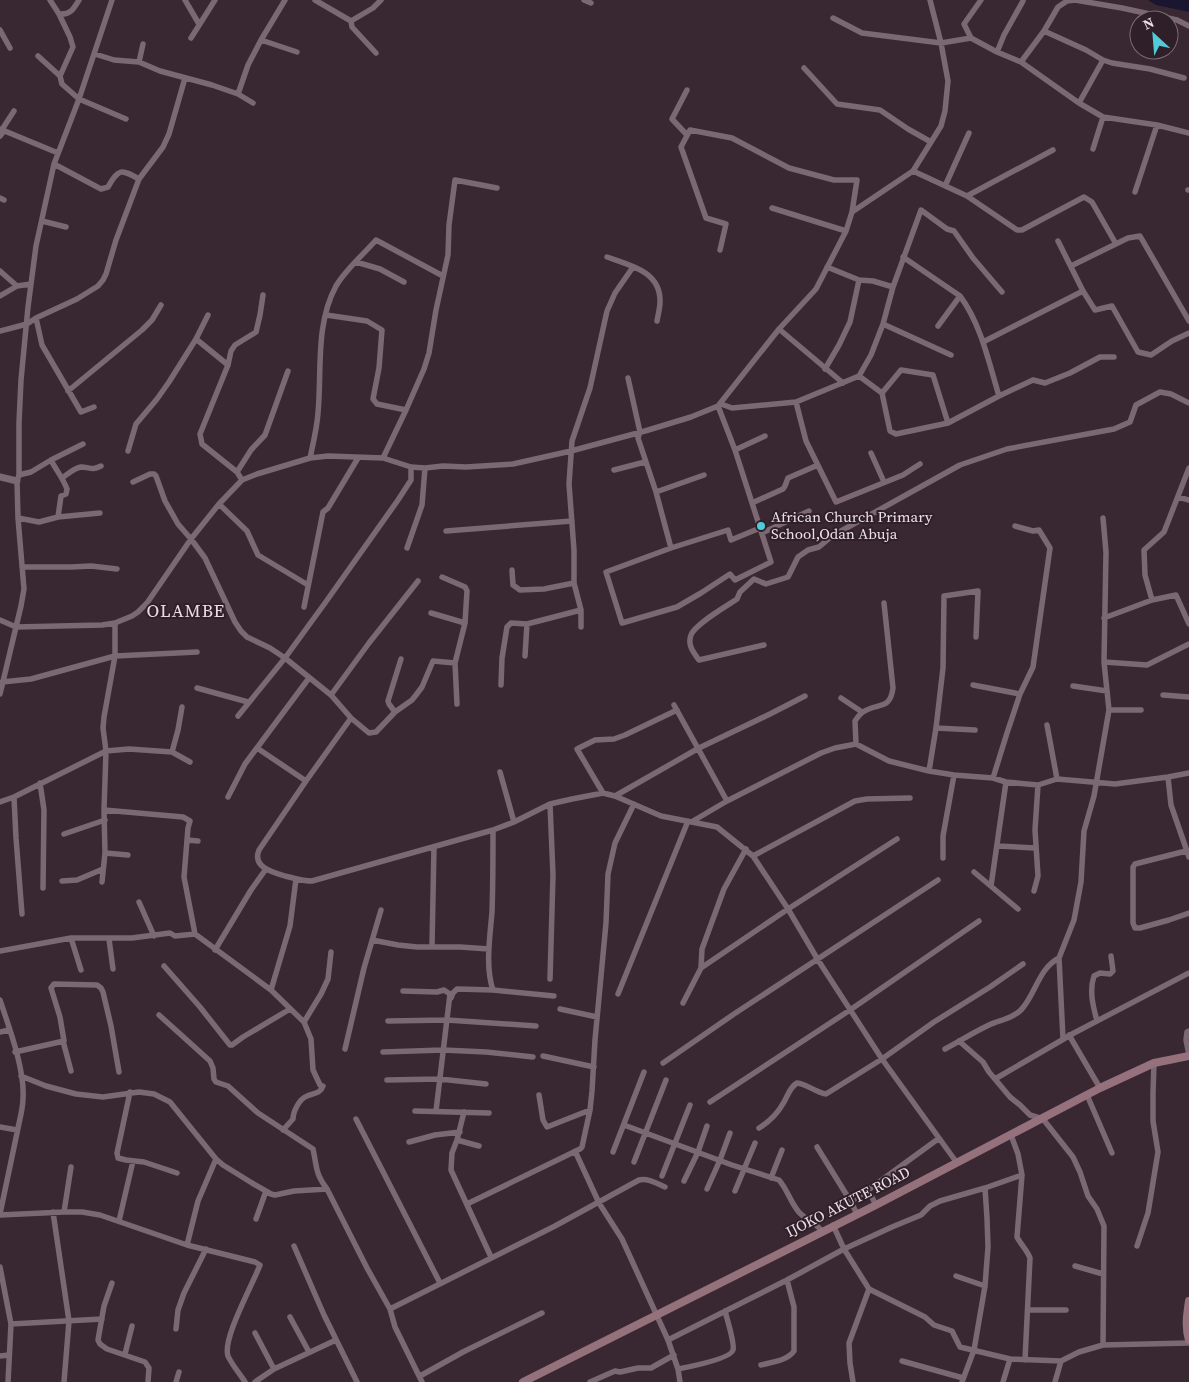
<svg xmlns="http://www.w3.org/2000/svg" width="1189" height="1382" viewBox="0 0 1189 1382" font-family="'Source Serif 4',serif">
	<rect width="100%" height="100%" fill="#392832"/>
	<!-- water -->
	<path fill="#1a162f" d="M1148 0H1189V12L1156 5Z"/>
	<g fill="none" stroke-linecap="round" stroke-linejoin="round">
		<!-- minor -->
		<path stroke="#7b6872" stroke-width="5.5" d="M50 0 59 14 70 37 73 47 60 76
			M185 0 199 24
			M315 0 351 21 352 27 376 53
			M584 0 591 3
			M981 0 964 24 971 38 997 52 1021 62 1079 103 1103 117 1157 125 1189 133
			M59 14C70 15 73 10 79 0
			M833 18 862 33 941 43 971 38
			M351 21 373 8 381 0
			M0 30 10 48
			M1044 31 1086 50 1103 60 1112 63 1150 69 1184 78
			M191 38 215 0
			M261 40 297 52
			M997 52 1004 35 1023 1
			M95 54 114 60 139 62 160 71 212 85 238 94 253 103
			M38 56 60 76 62 84 79 99 126 119
			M139 62 143 44
			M1021 62 1044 31 1058 7 1067 1 1075 0 1122 8 1177 20 1189 26
			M804 68 837 104 880 110 908 129 931 142
			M687 90 672 119 687 135
			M238 94 248 65 261 40 285 0
			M1079 103 1103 60
			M0 129 58 153
			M0 136 4 131 3 128 14 111
			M1093 149 1103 117
			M54 164 101 189 108 187C119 168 121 169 139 179
			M913 171 967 196 1017 230H1022L1084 197 1092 202 1116 244
			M945 186 969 133
			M1188 190H1189
			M1135 192 1157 125
			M967 196 1053 150
			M0 198 4 200
			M772 208 846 231
			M852 212 913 171 941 126 945 111 948 81 941 43 930 0
			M42 221 66 227
			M1058 241 1083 291 1095 310 1112 306 1138 352 1151 355 1172 341 1189 333
			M607 257C629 265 661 271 660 302 660 308 658 315 657 321
			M903 257 960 296C981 324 989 363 999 396
			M356 262 380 269 404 282
			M1071 266 1128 238 1140 236 1189 321
			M827 267 859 280 873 281 893 287
			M0 271 17 286
			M0 296 17 286 31 284
			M326 315 367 321 382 330 379 368 373 399 377 404 406 410
			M36 318 42 345 81 412 94 407
			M883 324 951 355
			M938 326 960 296
			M779 329 843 383
			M0 331 27 324 36 318 77 299 98 286 103 280 106 274 116 240 139 179 163 147 169 134 185 78
			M196 339 228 365
			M983 342 1083 291
			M825 369 839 345 850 322 859 280
			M859 376 882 393 890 431 896 434 948 423 999 396 1033 380 1045 383 1070 373 1100 357H1114
			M628 378 640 432 638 438 656 492 671 548
			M68 391 142 330 152 320 161 305
			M882 393 901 370 933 375 948 423
			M796 402 806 441 836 502 903 475 920 464
			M721 404 732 408 796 402 859 376 871 355 883 324 893 287 921 210 947 229 954 231 973 258 1002 292
			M718 406 735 450 771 562 735 580 730 574 701 593 677 607 622 623 606 572 671 548 728 530 731 540 760 528
			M735 450 765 436
			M128 451 136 424 157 399 169 382 196 339 208 315
			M871 453 884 482
			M310 458C313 444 317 428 318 413 322 371 315 325 336 286 346 269 363 255 376 240L443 276
			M383 458 406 410 424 369 429 353 436 310 448 255 449 225 455 180 497 188
			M614 470 645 462
			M237 472 251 450 265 435 288 371
			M19 475 31 472 51 460
			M62 478C68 474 74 468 81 467 90 467 91 471 101 466
			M242 480 237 472 202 444 200 434 228 365 231 351 235 345 256 332 260 315 263 295
			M133 482 150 474H154L156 476 165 501 178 524 191 539 205 558 235 622 241 631 247 637 270 648 285 658 331 695 351 718 369 733 376 732 395 712 412 700 416 695 422 687 433 661 455 663
			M656 492 704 475
			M1178 497 1189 500
			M752 503 783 489 785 486 788 478 818 465
			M219 504 247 531 258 555 308 585
			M58 517 61 496 66 494 67 489C63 478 56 470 51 460L83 444
			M18 518 39 522 58 517 100 513
			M446 531 572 521
			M762 533 809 511
			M407 548 422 505 425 468
			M22 567H71L91 566 117 569
			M512 570 513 585 520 590 544 589 574 583
			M442 577 465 587 467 591 465 623 455 663 457 704
			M1152 600 1145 575 1144 550 1164 532 1189 468
			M304 607 323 512 328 508 358 458
			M431 613 465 623
			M1104 618 1152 600 1176 595 1189 624
			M0 620 16 627 102 625 115 623 132 616 138 612 147 603 191 539 219 504 242 480 257 474 310 458 328 456 383 458 411 467 425 468 443 466 466 467 513 464 571 451 645 431 691 417 718 406 779 329 816 289 846 231 852 212 857 180H834L789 168 732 138 690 130 681 147 706 218 726 224 720 250
			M581 627V610L574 583V550L569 484 572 441 590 388 607 311 615 293 633 267
			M764 645 699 660C694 653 687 645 691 635 695 624 727 606 737 599L740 592 754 579 766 584 788 577 798 557 808 550 819 547 832 536 960 465 1007 449 1114 429 1130 422 1136 405 1160 392 1171 394 1189 403
			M525 656 527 624
			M1104 662 1147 665 1189 644
			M2 682 31 679 115 656 197 652
			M501 685 502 658 507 627 511 623 527 624 581 610
			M973 685 1020 694
			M1073 686 1107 691
			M197 688 248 702
			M0 694 21 606 24 589 18 518 17 481 19 475V423L21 380 28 307 36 246 54 164 79 99 112 0
			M331 695 369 643 418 581
			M1163 695 1189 697
			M841 698 862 712
			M674 705 727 801
			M1109 710H1141
			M395 712 389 704 388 701 401 659
			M238 716 285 658 325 603 398 500 411 480V467
			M351 718 306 781 259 850C252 867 272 872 285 876 294 878 302 881 312 881L493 830 514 822 550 804 572 799 603 793 615 796 661 816 717 827 753 856 788 909 818 960 882 1059 957 1163
			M1047 725 1057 779
			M936 728 975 730
			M856 744 855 721C857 718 860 714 863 712 878 702 890 711 893 688L884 603
			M257 748 306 781
			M172 752 178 730 182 707
			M929 771 936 728 943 668 944 596 978 591 976 637
			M500 772 514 822
			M1168 777 1171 805 1189 857
			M993 778 1007 733 1020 694 1033 667 1050 548 1039 530 1033 531 1015 526
			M40 783 44 810 43 888
			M603 793 577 749 595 740 614 739 625 735 677 710
			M615 796 699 748 770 714 805 696
			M14 797 16 838 22 914
			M228 797 245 764 309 678
			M0 802 14 797 106 751 129 749 172 752 190 762
			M550 804 553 875 550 979
			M104 810 183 817 190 821 188 828 184 877 195 934 271 990 304 1022 311 1039 313 1070 320 1085 323 1086C320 1094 314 1093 307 1096 299 1099 293 1112 293 1119L283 1130
			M693 821 727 801 821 753 835 748 856 744 889 761 929 771 954 775 993 778 1006 782 1038 785 1057 779 1115 784 1168 777 1189 773
			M64 834 105 820
			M187 840 198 841
			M998 846 1035 848
			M1186 851 1135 864 1133 867V923L1135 928H1140L1169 920 1189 913
			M105 853 128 855
			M753 856 855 801 867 799 910 798
			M943 858V836L954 775
			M974 872 1018 909
			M62 881 77 880 103 869
			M102 882 105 853 104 810 106 751 103 728 104 717 115 656V623
			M991 886 1006 782
			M1034 891 1038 876 1035 830 1038 785
			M139 902 154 936
			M71 938 81 970
			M109 939 113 969
			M372 940 398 945 417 947H460L489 949
			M432 946 434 847
			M215 950 251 890 266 869
			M0 951 71 938H132L170 933 175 936 195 934
			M164 966 200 1007 230 1045H232L243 1037 290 1009
			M701 968 788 909 897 839
			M271 990 290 926 296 879
			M493 990C485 966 490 937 492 912 493 885 493 858 493 830
			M403 991 437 992 444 990 450 994 436 1111
			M618 994 688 821
			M451 998 453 993 457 989 493 990 554 996
			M0 1000C9 1027 25 1070 23 1098 23 1103 22 1109 21 1114L0 1214
			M683 1003 701 968 702 949 724 889 746 849
			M560 1009 597 1017
			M159 1015 210 1061 213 1068 214 1079 216 1082 228 1086 258 1113 313 1149C317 1167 315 1173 327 1189L367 1268 390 1309 395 1327 422 1382
			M388 1021 447 1020 536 1026
			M1097 1021C1093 1006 1089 991 1094 976L1100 973 1110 974 1113 971 1111 956
			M304 1022 321 994 328 979 331 952
			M1189 1031 1187 1032 1186 1040 1189 1055
			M0 1032 9 1030
			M1069 1035 1100 1088
			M1063 1039 1059 958 1074 920 1081 882 1084 831 1094 796 1109 710 1104 662 1106 552 1103 518
			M63 1041 71 1071
			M959 1041 983 1062 989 1072 1010 1097 1020 1105 1030 1115 1043 1119 1073 1157 1080 1172 1088 1196 1097 1209 1104 1226 1103 1345
			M345 1049 364 968 381 910
			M945 1049C960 1041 974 1032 989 1025 1000 1020 1012 1019 1021 1010 1036 994 1038 969 1059 958
			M15 1052 64 1041 60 1017 51 988 54 984 97 985 101 988 103 992 111 1026 119 1072
			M383 1052 443 1050 486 1052 533 1057
			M543 1056 594 1067
			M663 1063 734 1014 938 880
			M21 1076 46 1086 76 1094 103 1097 139 1092 154 1094 170 1102 216 1159 223 1165 252 1183 271 1194 275 1195 294 1191 327 1189
			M995 1079 1074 1033 1189 973
			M387 1080 440 1079 486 1084
			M130 1092 117 1153 118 1158 126 1160 144 1162 177 1173
			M539 1095 543 1120 547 1127 590 1110
			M1087 1095 1112 1153
			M710 1102 850 1010 979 921
			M415 1111 489 1113
			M464 1112 457 1140 452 1153 451 1170 491 1257
			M356 1119 440 1283
			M624 1125 732 1165 779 1180C787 1189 790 1201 798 1211 804 1219 815 1222 822 1231
			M0 1127 17 1130
			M759 1128C769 1122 778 1113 784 1102 788 1095 790 1087 797 1083 807 1084 815 1092 826 1094L882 1059 934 1022 990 987 1023 964
			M1011 1135 1018 1154 1022 1175 1017 1237C1021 1245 1027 1250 1030 1258L1025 1360
			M457 1140 479 1146
			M409 1142 435 1135 460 1132
			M817 1147 851 1202
			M575 1151 599 1203 622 1239 668 1340 678 1369 680 1382
			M613 1152 644 1072
			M634 1162 666 1080
			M662 1176 690 1105
			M771 1178 782 1150
			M684 1181 698 1152 707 1126
			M707 1189 720 1160 730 1133
			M735 1191 755 1143
			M467 1204 580 1149 582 1147 590 1110 592 1091 595 1040 606 923 608 874 615 843 634 804
			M876 1205 868 1190 938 1139
			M53 1212 69 1321 64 1382
			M64 1212 71 1167
			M857 1214 851 1202 868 1190
			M0 1215 64 1212H82L100 1215 187 1245 255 1262 260 1265C253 1284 222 1339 228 1356 232 1365 240 1374 245 1382
			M256 1219 266 1191
			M119 1221 133 1161
			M833 1225 844 1249 869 1289 925 1317 934 1325 952 1331 960 1347 1010 1359 1061 1361 1079 1352 1103 1345 1189 1343
			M187 1245 198 1201 216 1159
			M294 1246 324 1315 357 1382
			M1137 1246 1148 1213 1158 1152 1153 1121V1093L1154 1063
			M1075 1266 1103 1274
			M0 1267 11 1324 8 1382
			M956 1276 985 1286
			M112 1283 104 1306 98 1340 100 1344 107 1349 145 1362 149 1368 148 1382
			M390 1309 555 1226 639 1180C648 1178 656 1183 665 1187
			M1028 1310H1066
			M290 1317 309 1352
			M11 1324 102 1319
			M176 1329 178 1310 184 1293 206 1249
			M255 1333 274 1369
			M668 1340 787 1280 844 1249 892 1227 921 1215 930 1206 940 1201 985 1188 1022 1175
			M125 1354 132 1326
			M0 1356 9 1355
			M902 1361 963 1378
			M761 1365C772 1362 787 1361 794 1351V1307L787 1280
			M678 1369C688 1367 731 1359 733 1350 735 1344 727 1319 725 1311
			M420 1376 463 1352 542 1313
			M176 1382 179 1372
			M255 1382 274 1369 336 1340
			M590 1382 615 1371 620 1372 638 1368H651L674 1355
			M853 1382 850 1363 849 1343 869 1289
			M962 1382 974 1350 985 1286 988 1247 987 1218 985 1188
			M1003 1382 1010 1359
			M1055 1382 1061 1361"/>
		<!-- tertiary -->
		<path stroke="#7b6872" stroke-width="7" d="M0 477 17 481"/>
		<!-- secondary -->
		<path stroke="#95717b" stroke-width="8" d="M1189 1301C1187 1314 1185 1327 1189 1340
			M523 1382 876 1205 1100 1088 1154 1063 1189 1056"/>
	</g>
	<!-- markers -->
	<circle fill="#52cbd9" stroke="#2f1f28" stroke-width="2" cx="761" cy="526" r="5"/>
	<g text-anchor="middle" stroke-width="4" stroke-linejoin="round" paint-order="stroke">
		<!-- poi labels -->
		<g font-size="15" fill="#ece0e6" stroke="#2f1f28" text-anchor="start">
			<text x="771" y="522">African Church Primary<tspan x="771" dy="17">School,Odan Abuja</tspan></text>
		</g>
		<!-- street labels -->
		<g font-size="15" fill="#ece0e6" stroke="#2f1f28">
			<text transform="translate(848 1202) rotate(-27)" y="5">IJOKO AKUTE ROAD</text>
		</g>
		<!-- quarter labels -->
		<g font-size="18" letter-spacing="1" fill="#f0d9e6" stroke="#2f1f28">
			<text x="186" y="617">OLAMBE</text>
		</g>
	</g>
	<!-- north arrow -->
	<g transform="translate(1154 35) rotate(334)"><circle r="24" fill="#2f1f28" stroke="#7b6c74"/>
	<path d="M0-4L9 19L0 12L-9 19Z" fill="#52cbd9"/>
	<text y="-8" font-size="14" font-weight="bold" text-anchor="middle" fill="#ece0e6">N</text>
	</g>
</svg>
